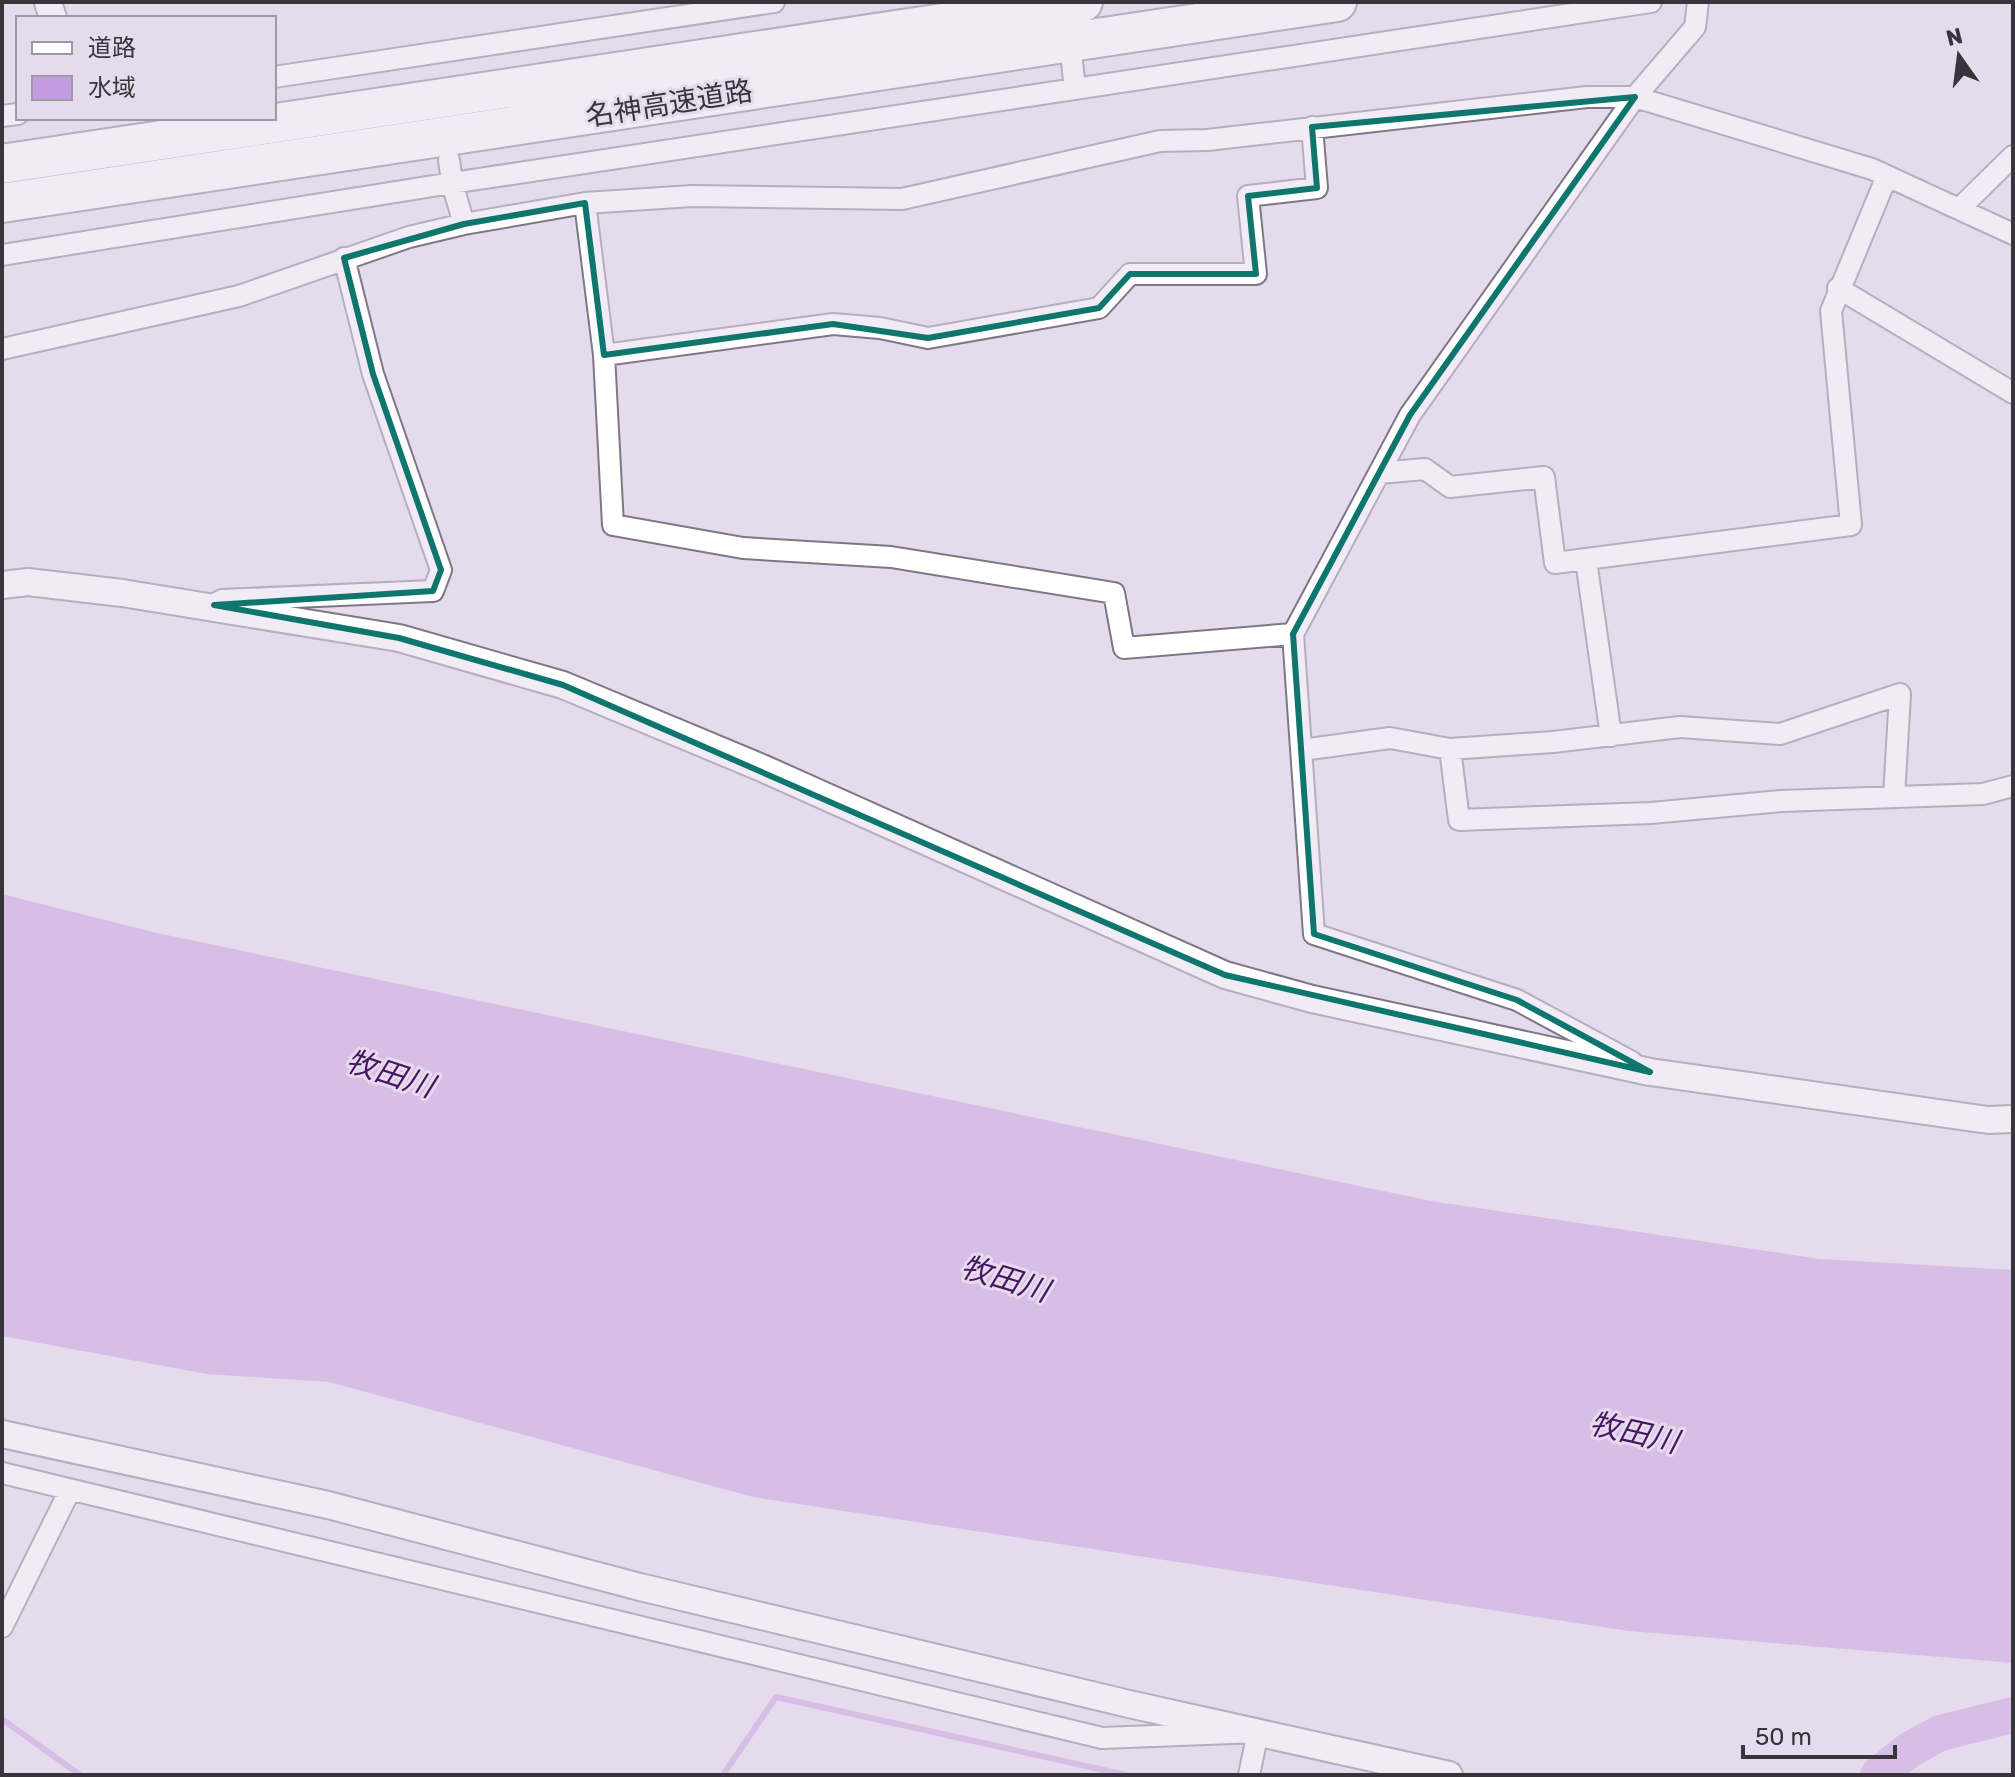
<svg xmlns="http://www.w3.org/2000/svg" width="2015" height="1777" viewBox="0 0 2015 1777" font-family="Rubik,'Noto Sans JP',sans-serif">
	<rect width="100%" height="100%" fill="#e5dbec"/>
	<!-- water -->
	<path fill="#c39ce0" d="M2 894 157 933 1431 1201 1820 1259 2013 1270V1663L1629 1631 753 1497 329 1382 207 1374 2 1336Z"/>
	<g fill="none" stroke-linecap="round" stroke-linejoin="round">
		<!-- stream -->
		<path stroke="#c39ce0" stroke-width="6" d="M2 1719 80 1775
			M723 1775 776 1697 1126 1775"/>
		<!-- river -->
		<path stroke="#c39ce0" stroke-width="36" d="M1878 1775 1909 1750 1940 1733 2013 1715"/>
		<defs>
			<path id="minor" d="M1072 62 1075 89
				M274 77 774 2
				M2 116 18 114
				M449 160 452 183 464 224
				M585 203 604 355 613 525 743 548 891 557 1114 593 1124 648 1293 634
				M1959 209 2013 156
				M2 255 452 183 1651 2
				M1838 288 2013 393
				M2 349 239 296 409 237 464 224 585 203 692 196 902 199 1160 141 1207 140 1587 97H1635L1872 169 2013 234
				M604 355 833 324 880 328 928 338 1099 308 1130 274H1256L1248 196 1317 188 1312 127
				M1379 473 1425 469 1450 487 1544 477 1555 563 1851 525 1831 311 1887 176
				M1586 560 1611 736
				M215 604 222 600 433 591 441 570 373 374 344 258
				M1450 749 1459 820 1651 813 1781 801 1983 794 2013 786
				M1302 750 1390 738 1450 749 1553 742 1680 727 1780 734 1900 694 1894 797
				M1632 1062 1517 1000 1314 934 1293 634 1410 415 1635 97 1695 27 1698 2
				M2 1473 1102 1738 1258 1732 1249 1775
				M2 1627 70 1490"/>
			<path id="tertiary" d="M48 2 53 18
				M2 585 28 582 122 593 399 638 563 685 762 768 1225 975 1312 999 1650 1072 1988 1120 2013 1119
				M2 1434 328 1505 640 1587 1129 1704 1449 1775"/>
			<path id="motorway" d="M2 164 1083 2
				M2 203 1337 2"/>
		</defs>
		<!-- minor casing -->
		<use href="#minor" stroke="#7f7786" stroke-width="24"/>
		<!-- tertiary casing -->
		<use href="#tertiary" stroke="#7f7786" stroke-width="30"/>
		<!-- motorway casing -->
		<use href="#motorway" stroke="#7f7786" stroke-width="42"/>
		<!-- minor -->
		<use href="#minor" stroke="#fff" stroke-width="20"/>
		<!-- tertiary -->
		<use href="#tertiary" stroke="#fff" stroke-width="26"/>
		<!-- motorway -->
		<use href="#motorway" stroke="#fff" stroke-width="38"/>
	</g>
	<!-- marked area -->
	<path d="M0 0H2015V1777H0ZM1635 97 1410 415 1293 634 1314 934 1517 1000 1650 1072 1225 975 563 685 399 638 214 605 433 591 441 570 373 374 344 258 464 224 585 203 604 355 833 324 928 338 1099 308 1130 274H1256L1248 196 1317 188 1312 127Z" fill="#e5dbec" fill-opacity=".55" fill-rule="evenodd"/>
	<path fill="none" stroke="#0f766e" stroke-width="6" stroke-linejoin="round" d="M1635 97 1410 415 1293 634 1314 934 1517 1000 1650 1072 1225 975 563 685 399 638 214 605 433 591 441 570 373 374 344 258 464 224 585 203 604 355 833 324 928 338 1099 308 1130 274H1256L1248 196 1317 188 1312 127Z"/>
	<g text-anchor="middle" stroke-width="6" stroke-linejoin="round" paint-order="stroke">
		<!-- street labels -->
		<g font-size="28" fill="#38343b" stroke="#e5dbec">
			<text transform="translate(669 103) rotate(-9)" y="10">名神高速道路</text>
		</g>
		<!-- water labels -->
		<g font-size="30" font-style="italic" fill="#481464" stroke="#e5dbec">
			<text transform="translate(390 1074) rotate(18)" y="10">牧田川</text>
			<text transform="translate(1005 1279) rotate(17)" y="10">牧田川</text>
			<text transform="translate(1634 1433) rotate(13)" y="10">牧田川</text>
		</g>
	</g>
	<!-- border -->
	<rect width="2015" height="1777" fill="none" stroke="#38343b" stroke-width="8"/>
	<!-- legend -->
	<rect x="16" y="16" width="260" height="104" fill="#e5dbec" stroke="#a098a5" stroke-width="2"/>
	<rect x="32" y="42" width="40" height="12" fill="#ffffff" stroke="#a098a5" stroke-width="2"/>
	<text x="88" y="56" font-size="24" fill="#38343b">道路</text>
	<rect x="32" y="76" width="40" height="24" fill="#c39ce0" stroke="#a098a5" stroke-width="2"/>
	<text x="88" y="96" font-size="24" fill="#38343b">水域</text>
	<!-- north arrow -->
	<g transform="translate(1959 56) rotate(346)" stroke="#e5dbec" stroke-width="6" paint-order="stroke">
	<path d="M0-6L14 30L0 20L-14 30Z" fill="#38343b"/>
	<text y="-12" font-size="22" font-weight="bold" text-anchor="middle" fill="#38343b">N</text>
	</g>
	<!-- scale -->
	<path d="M1743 1745v12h152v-12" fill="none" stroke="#38343b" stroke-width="4"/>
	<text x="1755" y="1745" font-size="24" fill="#38343b" stroke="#e5dbec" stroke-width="6" paint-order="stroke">50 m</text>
</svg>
